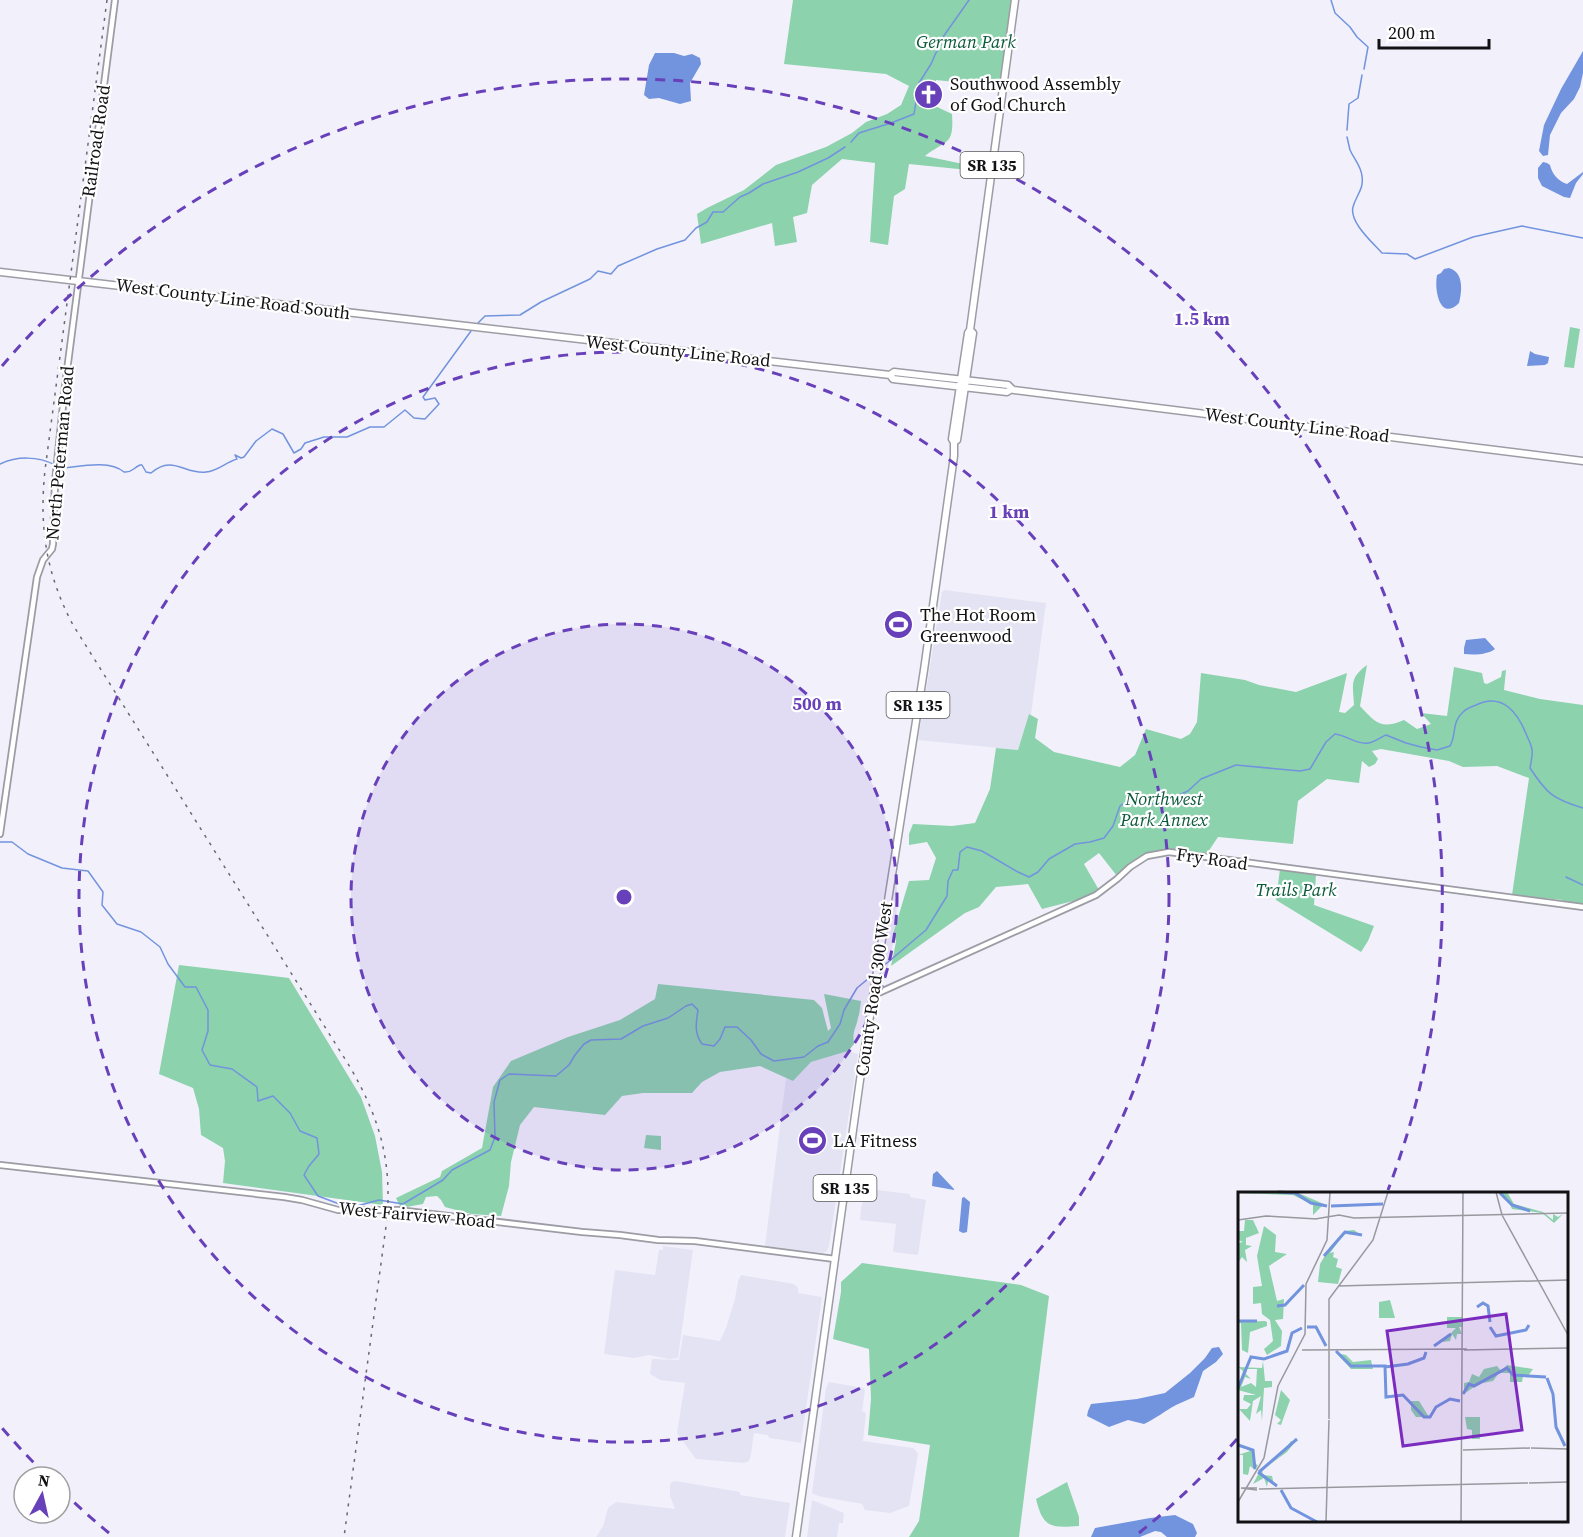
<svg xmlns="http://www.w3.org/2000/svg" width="1583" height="1537" viewBox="0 0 1583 1537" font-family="'Source Serif 4',serif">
	<rect width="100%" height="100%" fill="#f2f1fb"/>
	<!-- built -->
	<path fill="#e3e3f3" d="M945 590 1046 603 1031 715 1029 714 1018 750 918 740 942 592Z
		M848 1051 858 1054 829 1246 827 1251 823 1253 765 1246 786 1078 793 1081 811 1062Z
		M877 1190 910 1194V1197L926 1200 918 1255 893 1252 896 1224 860 1220 861 1208 865 1193 870 1191 874 1192Z
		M663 1246 693 1250 678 1358 669 1359 649 1355 634 1358 604 1354 615 1270 655 1275 659 1250H663Z
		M741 1275 794 1284 798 1288V1293L822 1297 801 1443 770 1438 767 1435 754 1433 751 1454 749 1461 744 1463 696 1459 677 1433 685 1383 660 1380 650 1374 652 1359 679 1360 683 1335 720 1341 726 1328 735 1299 738 1281Z
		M829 1382 863 1388 865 1390 862 1411 866 1413 863 1441 913 1448 916 1451 918 1454 909 1506 890 1513 865 1510 862 1504 818 1496 812 1493 826 1388Z
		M676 1481 740 1492V1495L790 1503 785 1537H596L603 1526 608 1508 616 1502 675 1509 670 1496V1485L672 1482Z
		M812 1500 844 1513 843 1523H839L837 1537H807Z"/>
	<!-- green -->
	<path fill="#8cd2ad" d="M793 0H1015L1003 87 936 80 931 100 933 105 952 114C954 146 947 139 925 156L968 165V170L909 164 905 189 894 196 888 245 870 242 875 163 842 159 812 185 807 213 793 217 797 242 775 246 772 223 701 244 697 214 707 208 744 190 776 165 826 147 852 133 866 122 887 114 901 105 909 86 886 74 784 64Z
		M1570 327 1580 329 1574 368 1564 367Z
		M1367 665 1360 706C1376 723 1381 730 1404 720L1417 729 1431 724 1421 713 1447 716 1454 667 1482 673 1484 683 1487 684 1501 677 1502 671 1506 670 1504 690 1540 699 1583 705V907L1563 904V900L1512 895 1529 778 1497 766 1463 767 1449 761 1381 749 1372 751 1378 759 1375 764 1369 767 1362 761 1359 783 1327 779 1298 801 1293 844 1218 837 1206 855 1169 852 1147 856 1117 879V876L1099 853 1084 864 1099 890 1081 899 1042 909 1028 884 996 887 979 907 965 913 891 966 896 942 894 931 909 881 929 880 936 858 927 842 909 845V834L913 824 952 826 975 823 990 789 996 748 1018 750 1029 714 1038 719 1035 738 1054 752 1120 767 1135 755 1146 729 1181 739 1190 734 1197 722 1201 673 1245 680 1259 685 1296 692 1347 673 1339 712 1345 713 1354 705C1353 685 1349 678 1367 665Z
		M1280 869 1316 874 1314 905 1374 926 1368 941 1361 952 1276 900Z
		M179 965 289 978 361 1097 375 1136 382 1172 383 1205 223 1183 225 1161 223 1148 201 1135 199 1109 193 1088 159 1074Z
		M658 984 814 1000 822 1008 828 1031 831 1028 824 994 861 1001C860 1007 860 1012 858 1018 856 1029 852 1030 854 1044L848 1051 811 1062 793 1081 760 1066 720 1072 702 1082 692 1093H643L622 1096 605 1115 534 1107 520 1125 511 1162 509 1186 501 1216 471 1214 445 1207 441 1200 437 1196 426 1197 423 1204 401 1208 396 1198 440 1177 442 1171 482 1148 493 1087 511 1061 568 1037 620 1020 655 999Z
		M646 1135 661 1136V1150L644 1148Z
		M862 1263 1021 1285 1049 1296 1019 1537H909L919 1521 930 1445 868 1435 871 1399 869 1349 833 1339 841 1292V1282Z
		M1067 1482 1079 1517V1526C1051 1528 1043 1528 1036 1499Z"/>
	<!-- water -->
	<path fill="#7293dd" d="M1583 51V73L1580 87 1574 99 1561 113 1550 135 1548 155 1543 156 1539 151 1544 125 1561 89Z
		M655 53H674L684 56 692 54 700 58 701 64 690 83 691 101 680 104 659 98 649 99 644 95 649 65Z
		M1543 162 1547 163 1550 165C1552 174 1558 181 1567 184L1583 172V174L1576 183 1570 198 1564 197 1542 186 1538 178V168Z
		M1449 268C1464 272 1462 291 1459 303 1440 322 1434 290 1437 275L1441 273 1444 269Z
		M1530 351 1535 354 1549 357 1548 363 1545 365 1527 366Z
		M1485 638 1495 649C1487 655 1474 655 1464 654V648L1466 640Z
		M937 1171 954 1189V1190L932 1186 933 1174Z
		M964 1197 970 1202 967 1232 963 1233 959 1231 962 1198Z
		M1219 1347 1223 1354 1216 1362 1203 1371 1194 1397C1188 1400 1182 1402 1176 1405 1165 1411 1155 1419 1144 1424L1128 1420 1109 1427 1087 1416 1088 1411 1091 1404 1137 1399 1165 1393 1190 1373 1205 1358 1212 1348Z
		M1175 1515 1193 1524 1197 1533 1195 1537H1167L1161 1532 1155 1531 1140 1537H1091L1095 1528 1150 1518Z"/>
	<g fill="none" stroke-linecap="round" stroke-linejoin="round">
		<!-- stream -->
		<path stroke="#7293dd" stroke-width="1.5" d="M1331 0 1335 13 1350 27 1357 37 1368 47 1364 69
			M1347 130 1349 104 1358 98 1362 75
			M1347 137C1348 141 1349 146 1350 150 1354 159 1361 166 1362 176 1364 190 1356 195 1353 207 1349 222 1373 243 1382 253L1407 254 1415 259 1473 237 1522 226 1583 238
			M851 142 859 133 891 123 914 114 919 83 931 64 943 37 969 0
			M478 323 485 316 520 315 541 302 590 279 598 271 611 274 618 266 657 249 685 240 696 228 707 222 713 212H723L740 197 749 193 763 184 798 172 828 158 845 147
			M0 464C17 456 38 456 55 465
			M59 468H65C82 466 110 460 124 472 132 473 133 468 140 465H142L146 472 151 473C173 454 185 475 206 472 218 471 226 462 237 459L235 455 241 458 244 457 256 441 272 429 283 434 294 453 301 449 305 443 324 437H347L370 427H384L405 410 414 418 425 419 439 404 435 398 425 400 423 397 471 331
			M0 842H12L28 854 62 868 88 871 103 892 102 905 117 924 141 932 160 947 168 964 185 987H196L208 1010V1031L202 1050 210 1065 232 1069 257 1087 258 1101 273 1096 290 1113 300 1131 317 1138 319 1154 309 1166 304 1175 318 1196 342 1205 357 1206 379 1200 403 1204 443 1180 452 1170 490 1150 495 1137 494 1102 500 1080 509 1074 556 1076 569 1065 575 1055 584 1044 591 1040 621 1039 643 1026 668 1018 686 1006 692 1004 698 1010C696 1023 694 1033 702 1044L714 1046 720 1039 725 1027H737L751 1040 761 1054 774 1061 804 1057 818 1046 828 1042 840 1024 844 1010 857 988 875 973
			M1566 877 1583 885
			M881 968 926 930 947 896 948 881 953 870H958L960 852 967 847 982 851 1018 872 1029 877 1038 872 1049 859 1075 844 1090 842 1104 838 1113 826 1120 806 1127 801 1137 800 1152 804 1168 800 1188 791 1201 779 1236 765 1300 771 1310 769 1326 742 1335 734C1346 735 1357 745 1368 743 1373 743 1381 737 1386 735L1406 743 1421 747 1437 750 1450 746C1457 734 1451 723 1463 712 1467 708 1471 707 1476 705 1503 692 1518 713 1527 736 1529 740 1531 745 1532 749 1533 755 1531 762 1530 768 1547 794 1553 799 1583 808"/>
		<defs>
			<path id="tertiary" d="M0 834 37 577 43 560 52 549 53 544 55 482 65 386 115 0
				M874 995 1096 895 1117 879 1130 867 1147 856 1169 852 1583 907
				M0 1165 284 1197 302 1200 338 1210H398L582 1232 620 1235 658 1240 695 1241 835 1259"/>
			<path id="primary" d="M0 272 890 375 893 379 1007 392 1012 389 1014 390 1583 461
				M890 375 894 372 1008 385 1012 389
				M954 442 957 440 973 333 970 330
				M796 1537 860 1080 924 670 954 456V442L952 439 968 333 970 330 1015 0"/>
		</defs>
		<!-- tertiary casing -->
		<use href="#tertiary" stroke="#9c9ca5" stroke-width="8"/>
		<!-- primary casing -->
		<use href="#primary" stroke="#9c9ca5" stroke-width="9"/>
		<!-- tertiary -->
		<use href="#tertiary" stroke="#fff" stroke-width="4.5"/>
		<!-- primary -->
		<use href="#primary" stroke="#fff" stroke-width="6"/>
		<!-- rail -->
		<path stroke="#69696f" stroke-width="1.5" stroke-dasharray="3 6" stroke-linecap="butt" d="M107 0 45 470C39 527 46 574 73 625L350 1067C379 1117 392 1160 387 1219L344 1537"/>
	</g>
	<!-- distance rings -->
	<circle cx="624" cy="897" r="273" fill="#6841ba" fill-opacity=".12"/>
	<g fill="none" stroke="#6841ba" stroke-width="3" stroke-dasharray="10 8">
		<circle cx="624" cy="897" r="273"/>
		<circle cx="624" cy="897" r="545"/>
		<path d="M1237 1439A818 818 0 0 1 1139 1533M109 1533A818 818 0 0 1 61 1490M46 1475A818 818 0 0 1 2 1428M2 366A818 818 0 0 1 1388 1190"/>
	</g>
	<!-- icons -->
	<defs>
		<symbol id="church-disc" viewBox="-11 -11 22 22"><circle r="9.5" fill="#6841ba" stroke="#fff"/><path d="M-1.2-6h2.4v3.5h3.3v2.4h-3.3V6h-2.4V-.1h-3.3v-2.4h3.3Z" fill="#fff"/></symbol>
		<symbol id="stadium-disc" viewBox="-11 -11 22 22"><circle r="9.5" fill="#6841ba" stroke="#fff"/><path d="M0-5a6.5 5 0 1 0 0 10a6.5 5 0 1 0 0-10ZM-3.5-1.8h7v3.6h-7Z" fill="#fff"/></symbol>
	</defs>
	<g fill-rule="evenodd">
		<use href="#church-disc" x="912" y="78" width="33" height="33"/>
		<use href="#stadium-disc" x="882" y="608" width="33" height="33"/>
		<use href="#stadium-disc" x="796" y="1124" width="33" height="33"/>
	</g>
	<g text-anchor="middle" stroke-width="4.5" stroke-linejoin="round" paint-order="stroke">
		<!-- shield labels -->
		<g fill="#fff" stroke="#59595b" stroke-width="1.5">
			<rect x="960.5" y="152" width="63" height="26" rx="4.5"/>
			<rect x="886.5" y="692" width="63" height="26" rx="4.5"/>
			<rect x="813.5" y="1175" width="63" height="26" rx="4.5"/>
		</g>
		<g font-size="16" font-weight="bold" fill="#121215">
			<text x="992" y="171">SR 135</text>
			<text x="918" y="711">SR 135</text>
			<text x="845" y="1194">SR 135</text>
		</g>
		<!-- park labels -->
		<g font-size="18" font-style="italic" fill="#0b593b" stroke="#fff">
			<text x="966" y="48">German Park</text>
			<text x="1164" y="805">Northwest<tspan x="1164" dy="21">Park Annex</tspan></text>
			<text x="1296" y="896">Trails Park</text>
		</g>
		<!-- poi labels -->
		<g font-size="18" fill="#121215" stroke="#fff" text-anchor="start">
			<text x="950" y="90">Southwood Assembly<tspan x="950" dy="21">of God Church</tspan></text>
			<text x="920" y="621">The Hot Room<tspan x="920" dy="21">Greenwood</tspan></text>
			<text x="833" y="1147">LA Fitness</text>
		</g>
		<!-- street labels -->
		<g font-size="18" fill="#121215" stroke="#fff">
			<text transform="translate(96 141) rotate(-82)" y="6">Railroad Road</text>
			<text transform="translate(233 299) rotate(7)" y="6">West County Line Road South</text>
			<text transform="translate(678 351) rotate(6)" y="6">West County Line Road</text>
			<text transform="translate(1297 425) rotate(7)" y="6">West County Line Road</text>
			<text transform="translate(60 453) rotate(-85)" y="6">North Peterman Road</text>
			<text transform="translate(1212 859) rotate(8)" y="6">Fry Road</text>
			<text transform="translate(874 989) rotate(-82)" y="6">County Road 300 West</text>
			<text transform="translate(417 1215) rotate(5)" y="6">West Fairview Road</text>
		</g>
	</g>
	<!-- overview -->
	<g transform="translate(1238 1192)">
		<rect width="330" height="330" fill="#f2f1fb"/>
		<path d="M58 0 86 12 75 23V13L55 3 0 1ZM259 0H269L276 12 305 20 315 28V22L320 25 325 22 316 31 304 21 274 17 270 7ZM7 28H15L21 41 8 46V53L14 54 7 58 9 70 4 65 0 71V51L5 50 0 48V39H6ZM26 34 38 43 37 60 49 62 31 74 39 109 46 107 45 127 37 128 44 139 43 154 29 163 26 157 35 149 32 128 24 122 23 111 15 112V95L24 94 19 64ZM116 38 123 43 106 42 92 61 96 60 95 65 100 67 98 75 104 77 100 92 80 90 82 72 92 55 106 39ZM152 108 157 126H141V110ZM209 125H225V135H221L224 142H219L218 148 214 142 212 149 204 150 218 136H209ZM0 130 27 129 29 130V134L12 140 10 161 4 158 3 131ZM98 161 108 163 115 170 133 168 135 177H113ZM25 169 27 189H34V195L26 196 24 229 23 218 18 222 23 204 15 209 12 229 1 217H9L13 212 5 208 6 203H18L0 198 5 179 0 175 24 176ZM19 177 18 195 13 191 3 195 7 185 13 187 8 182 9 177ZM269 173 295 177 290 184H285L284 190H272V181H261L255 189 240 192 226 202V191L231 190 234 182 241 185 246 177 259 174 263 179ZM43 198 52 208 43 233 39 232 43 228 37 223ZM173 209H181L191 225H178L173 218ZM227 225H242V247H234V238L229 237ZM53 249 57 250 49 260 24 278 25 283 34 284 36 293 30 289 29 295 26 286 15 292 23 277 41 265ZM0 252 16 260 15 271 20 273 17 278 12 274 10 283 5 282V263H0L12 259Z" fill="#8cd2ad" fill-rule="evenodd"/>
		<path fill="none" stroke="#7293dd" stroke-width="3" d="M40 0 57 1 73 11 89 14M262 1 274 13 292 19M93 14 145 12M86 64 107 40 124 43M39 114 47 113 66 93M239 115 245 111 250 114 252 130M0 129H19M69 135H78L88 154M252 135 258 144 288 138 291 133M196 154 213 142M98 159 113 174H147L148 205 165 203 186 225H192L198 215 212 207 222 209M147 175 170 172 186 166 188 160M309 186 315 202 318 235 327 254M0 196 13 165 26 167 49 159 54 141 64 136M225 202 231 192 236 194 269 176 275 183 308 185M0 253 15 258 17 277M20 280 39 294M21 280 59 247M43 298 53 316 79 330"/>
		<path fill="none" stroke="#98989f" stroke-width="1.5" d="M258 0 264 23 330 143M77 27 101 23 116 26 330 21M0 28 28 24 79 27M100 94 330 88M64 158 229 157M226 158 330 156M91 227V107L135 48 150 0M293 256 330 257M225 258 292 256M291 291 330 290M21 297 290 291M19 298 3 296H19M0 310 26 266 40 194 67 142 68 92 89 48 92 0M88 330 91 228M223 330 225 0"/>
		<path fill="#7b2cbf" fill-opacity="0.15" stroke="#7b2cbf" stroke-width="3" d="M268 122 284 238 165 254 149 139Z"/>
		<rect width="330" height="330" fill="none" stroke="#121215" stroke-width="3"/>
	</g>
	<circle cx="624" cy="897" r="9" fill="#6841ba" stroke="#fff" stroke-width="3"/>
	<g font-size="18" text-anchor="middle" font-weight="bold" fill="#6841ba" stroke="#fff" stroke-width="4.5" stroke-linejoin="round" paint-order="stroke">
		<text x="1202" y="325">1.5 km</text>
		<text x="1009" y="518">1 km</text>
		<text x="817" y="710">500 m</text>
	</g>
	<!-- north arrow -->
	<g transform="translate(42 1495) rotate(8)"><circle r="28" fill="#ffffff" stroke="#a0a0a1" stroke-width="1.5"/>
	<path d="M0-4.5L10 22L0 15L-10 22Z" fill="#6841ba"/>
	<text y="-9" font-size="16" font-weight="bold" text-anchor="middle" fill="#121215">N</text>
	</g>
	<!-- scale -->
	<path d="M1379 39v9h110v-9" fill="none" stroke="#121215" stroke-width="3"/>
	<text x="1388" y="39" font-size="18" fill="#121215" stroke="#ffffff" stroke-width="4.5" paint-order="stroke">200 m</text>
</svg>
